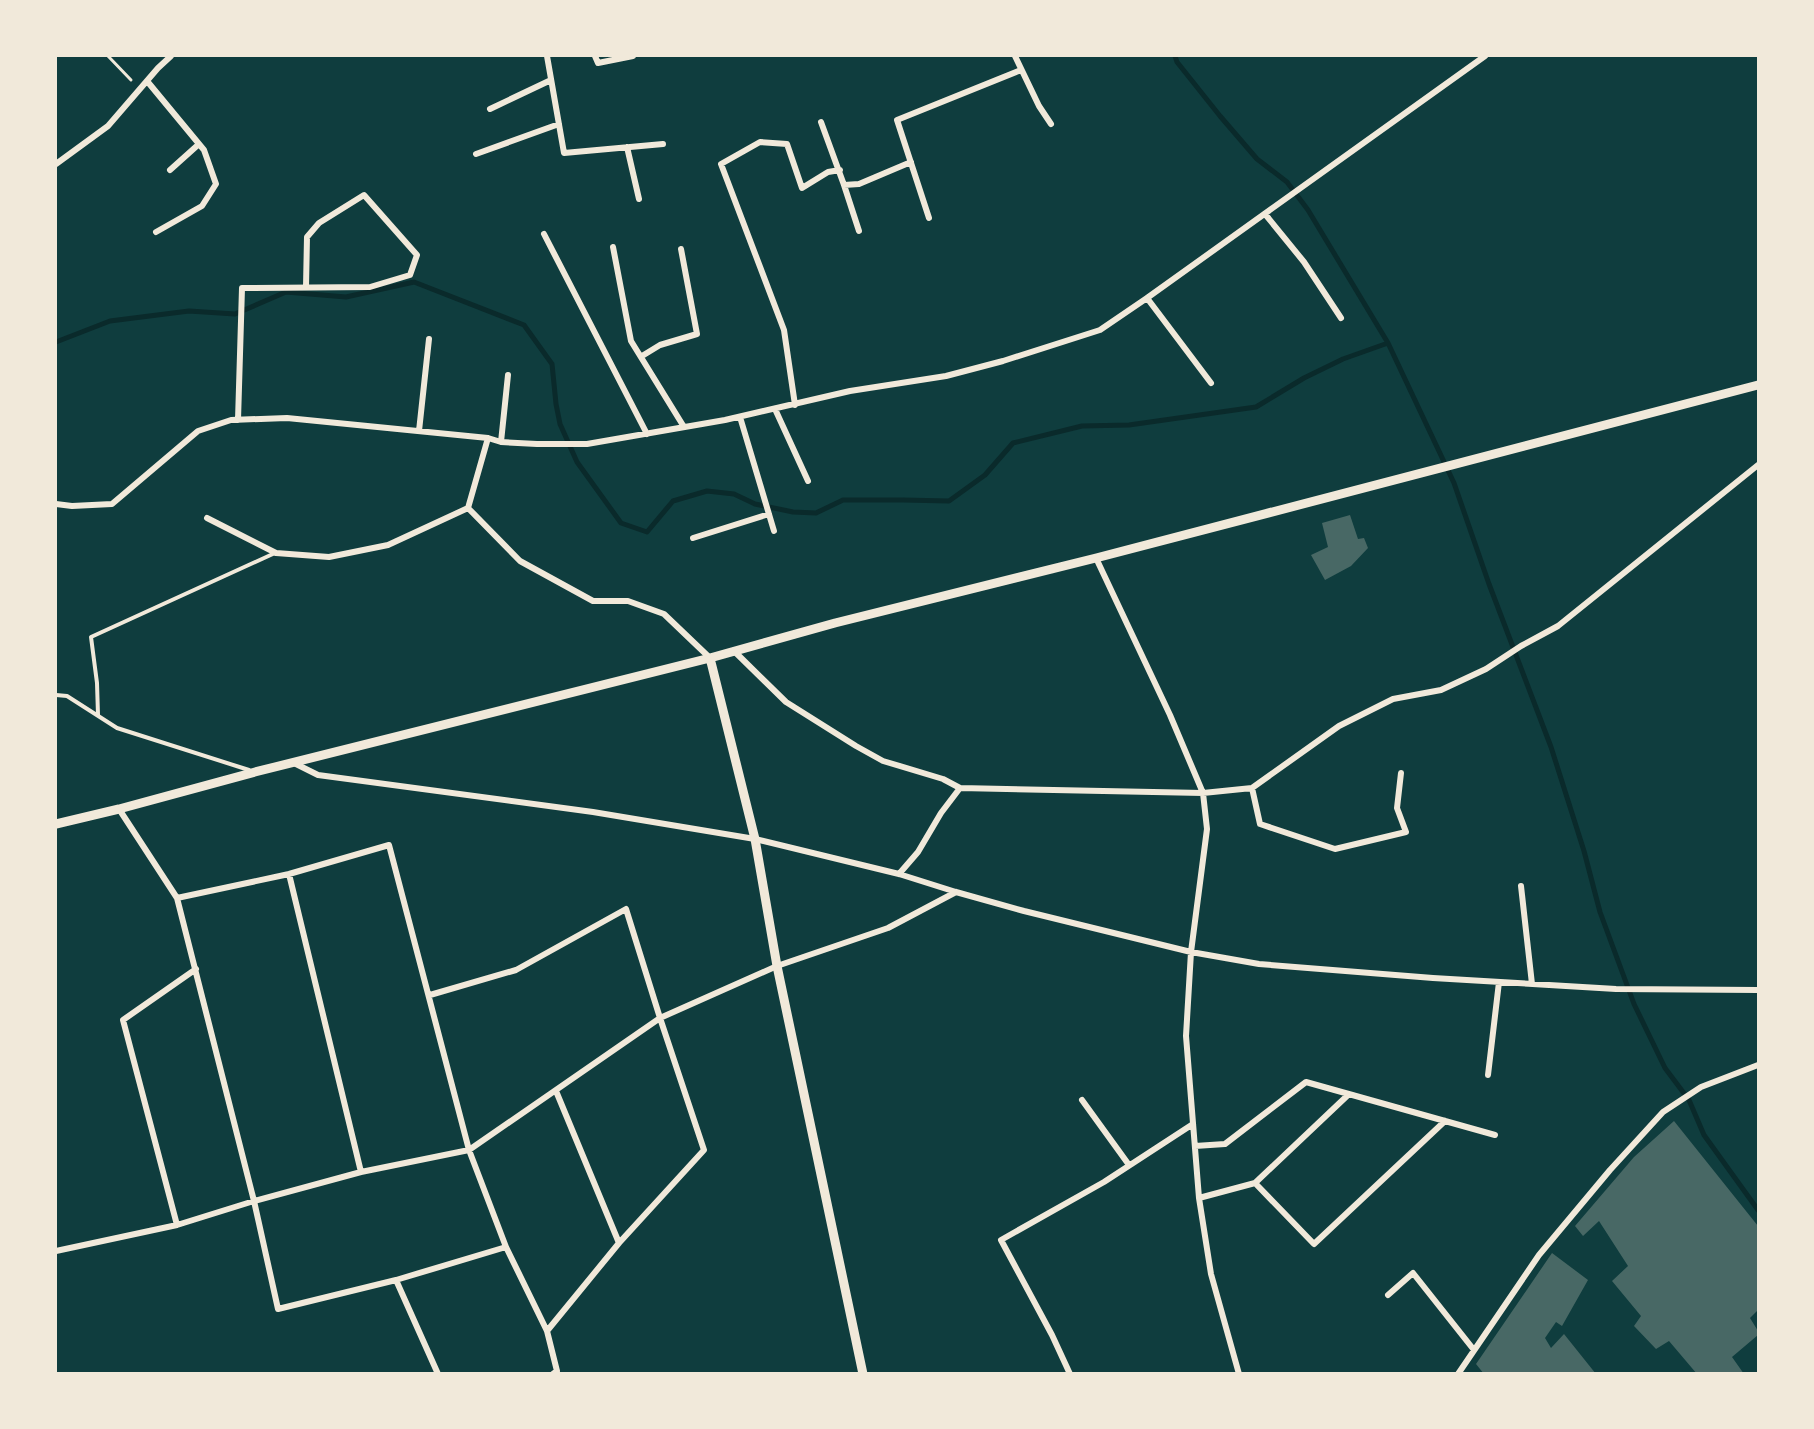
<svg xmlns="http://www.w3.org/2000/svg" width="1814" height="1429" viewBox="0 0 1814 1429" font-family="'Roboto Condensed',sans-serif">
	<rect width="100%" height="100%" fill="#0f3d3e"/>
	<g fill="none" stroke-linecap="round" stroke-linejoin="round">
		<!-- stream -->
		<path stroke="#0a2a2b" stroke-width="5" d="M1175 56 1177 62 1220 116 1257 159 1287 182 1308 210 1388 343 1454 483 1489 584 1551 747 1584 851 1600 912 1634 1004 1665 1068 1689 1100 1704 1135 1758 1210
			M56 342 110 321 189 311 235 314 286 292 346 297 414 282 524 325 552 364 556 404 560 424 577 462 621 523 647 532 673 501 707 491 734 494 755 504 793 512 816 513 843 500H903L949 501 985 475 1013 443 1082 426 1129 425 1256 407 1304 378 1343 359 1388 343"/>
	</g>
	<!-- building -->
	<path fill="#486865" d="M1350 515 1358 539 1364 538 1368 548 1351 566 1325 580 1311 555 1328 547 1322 523Z
		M1674 1121 1758 1226V1310L1750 1318 1758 1331V1335L1732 1357 1744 1374H1697L1669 1341 1656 1349 1634 1326 1641 1316 1612 1281 1628 1266 1599 1221 1583 1236 1575 1226 1634 1157Z
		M1552 1253 1588 1280 1562 1326 1556 1322 1545 1338 1551 1348 1564 1334 1596 1374H1484L1476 1364Z"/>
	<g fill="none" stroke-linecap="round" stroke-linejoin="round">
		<!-- path -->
		<path stroke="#f1e9da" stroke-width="3" d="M108 56 131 80"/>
		<!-- service -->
		<path stroke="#f1e9da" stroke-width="4" d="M56 695 67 696 117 728 249 770
			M98 715 97 683 91 637 275 553"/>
		<!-- minor -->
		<path stroke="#f1e9da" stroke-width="6" d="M547 56 564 153 663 144
			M595 56 598 63 633 56
			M1015 56 1039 106 1051 124
			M147 81 204 150 216 184 202 206 156 232
			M490 109 551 80
			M821 122 844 185 859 184 911 162
			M627 147 639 199
			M476 154 559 124
			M56 164 108 126 158 68 171 56
			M170 170 199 144
			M844 185 859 231
			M1265 214 1304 262 1341 318
			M929 218 897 120 1021 70
			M544 234 647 434
			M613 247 631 341 684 427
			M1147 298 1211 383
			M642 356 660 345 697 334 681 249
			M795 405 784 330 721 164 760 142 787 144 802 188 828 172 840 170
			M775 409 808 481
			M740 417 774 531
			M238 420 242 288 370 287 410 275 417 255 364 195 319 223 307 237 306 287
			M419 431 429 339
			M488 438 468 508 520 561 593 601H628L664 614 710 658
			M501 442 508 375
			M56 504 72 506 112 504 198 431 231 420 287 418 488 438 501 442 537 444H587L725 420 850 391 946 376 1003 361 1100 330 1147 298 1485 56
			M207 518 276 553 329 557 388 545 468 508
			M693 538 769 514
			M1096 558 1170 715 1203 793 1207 829 1191 952 1186 1036 1199 1198 1211 1274 1239 1374
			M734 651 786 702 856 746 883 761 943 779 960 788 1203 793 1252 788 1339 726 1393 699 1441 690 1486 669 1521 646 1558 626 1758 465
			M294 763 318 775 593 812 755 839 899 874 956 892 1024 911 1191 952 1259 964 1433 978 1616 989 1758 990
			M1252 788 1260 824 1335 849 1406 832 1397 808 1401 773
			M119 809 177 898 254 1201 278 1309 396 1280 438 1374
			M289 874 361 1172
			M899 874 918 852 941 813 960 788
			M1521 886 1532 984
			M177 898 289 874 389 845 469 1150 506 1247 547 1331
			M430 995 516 970 626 909 660 1018 704 1150 619 1243 547 1331 557 1371 553 1374
			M1488 1075 1499 982
			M556 1091 619 1243
			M1348 1095 1255 1183 1314 1244 1445 1121
			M1082 1100 1129 1165
			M1195 1146 1225 1144 1306 1082 1495 1135
			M1199 1198 1255 1183
			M177 1225 123 1020 196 969
			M56 1251 177 1225 254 1201 361 1172 469 1150 660 1018 777 966 888 928 956 892
			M396 1280 506 1247
			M1388 1295 1413 1273 1474 1350
			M1070 1374 1052 1335 1001 1240 1104 1182 1193 1124
			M1458 1374 1539 1255 1610 1170 1663 1112 1701 1087 1758 1065"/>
		<!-- tertiary -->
		<path stroke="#f1e9da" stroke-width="9" d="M710 658 755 839 777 966 863 1374
			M56 824 119 809 255 772 710 658 835 623 1096 558 1758 385"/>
	</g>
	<!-- border -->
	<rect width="1814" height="1429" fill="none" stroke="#f1e9da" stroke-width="114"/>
</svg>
